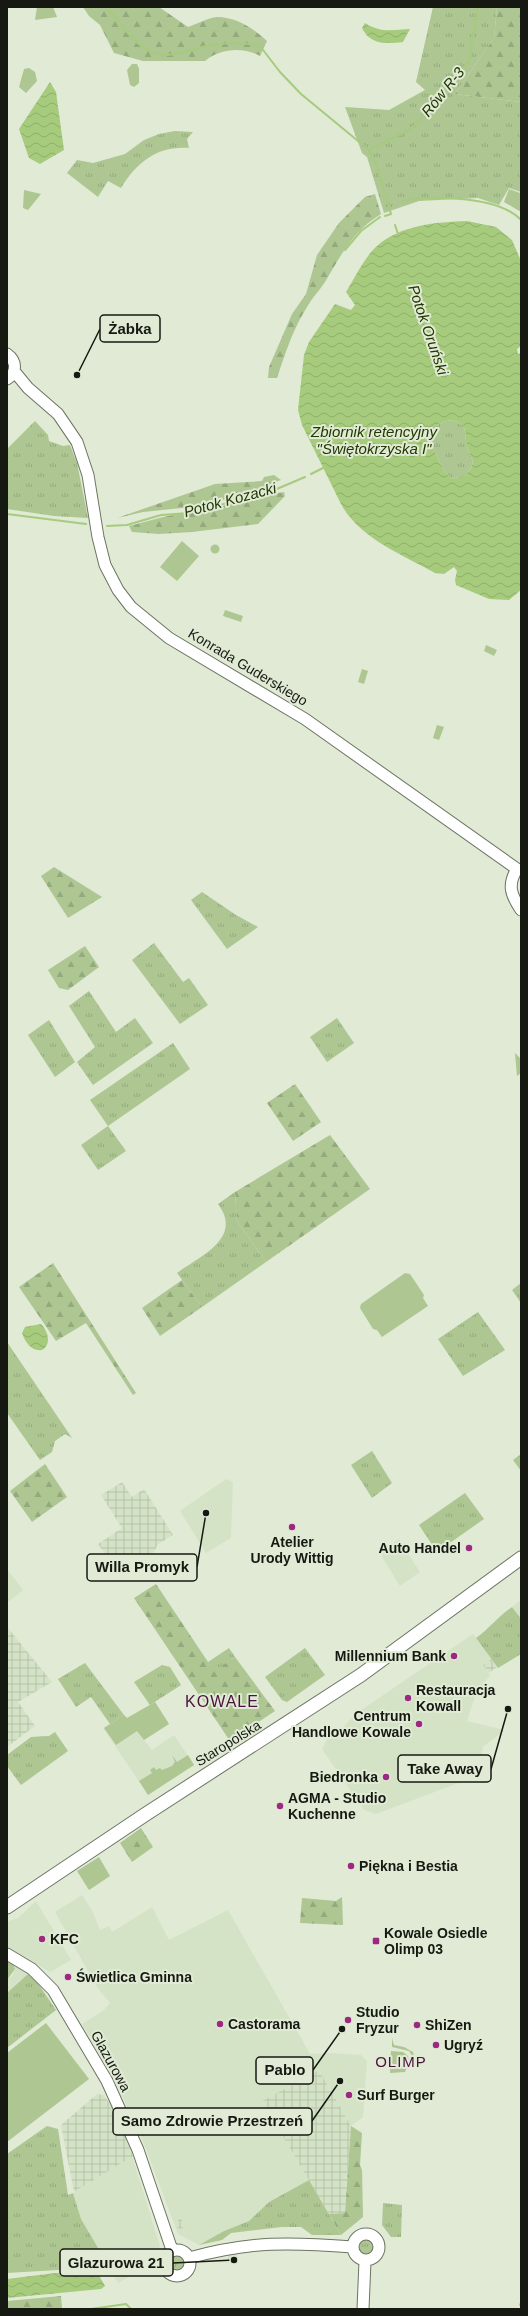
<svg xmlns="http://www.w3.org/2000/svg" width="528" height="2316" viewBox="0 0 528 2316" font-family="Arial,sans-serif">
	<defs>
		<pattern id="industrial-grid" width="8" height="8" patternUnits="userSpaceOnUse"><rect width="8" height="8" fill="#d4e3c6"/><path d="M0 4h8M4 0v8" fill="none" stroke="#b5c2a9"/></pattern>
		<pattern id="grass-tufts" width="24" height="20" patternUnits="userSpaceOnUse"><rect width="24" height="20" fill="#adc692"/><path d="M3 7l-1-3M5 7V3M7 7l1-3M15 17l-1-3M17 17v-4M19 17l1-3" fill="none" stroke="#94aa7d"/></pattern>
		<pattern id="forest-firs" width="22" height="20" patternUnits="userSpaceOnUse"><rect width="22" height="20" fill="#adc692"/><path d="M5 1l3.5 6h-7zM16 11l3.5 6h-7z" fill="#94aa7d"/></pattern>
		<pattern id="water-waves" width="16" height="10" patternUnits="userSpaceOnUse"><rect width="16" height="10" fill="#a6cb7d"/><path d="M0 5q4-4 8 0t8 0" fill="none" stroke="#8eae6b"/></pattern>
	</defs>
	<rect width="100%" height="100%" fill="#e0ead5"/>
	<!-- built -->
	<path fill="#d4e3c6" d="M226 1479 233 1482 231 1538 206 1553 180 1511Z
		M399 1539 420 1572 400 1586 382 1557 383 1551Z
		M7 1569 23 1590 7 1603Z
		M521 1600V1619L512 1607Z
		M473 1634 491 1659 483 1665 490 1675 475 1696 467 1721 505 1730 483 1747 480 1763 485 1773 376 1814 364 1810 322 1749 327 1739 342 1728 357 1713Z
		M155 1702 169 1724 144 1740 152 1750 174 1735 194 1765 148 1795 103 1728 124 1715 127 1718Z
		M82 1895 93 1912 100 1930 109 1926 112 1932 152 1907 169 1940 228 1910 310 2054 328 2053 361 2055 367 2061 363 2117 351 2126 319 2070 262 2101 309 2180 269 2202 249 2221 224 2231 199 2245 178 2234 143 2141 111 2072 82 2024 104 2010 110 2003 97 1987 55 1912Z
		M36 1901 71 1960 50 1972 7 1946V1922L18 1918Z
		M13 1964 28 1974 7 1993V1980L13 1975 15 1969Z
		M132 2156 160 2246 151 2264 118 2283 81 2219 73 2193Z"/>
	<!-- industrial -->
	<path fill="url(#industrial-grid)" d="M122 1482 132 1497 144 1489 173 1535 158 1544 154 1552 119 1574 98 1544 122 1528 101 1495Z
		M7 1627 52 1682 18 1702 35 1726 7 1747Z
		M491 1659 497 1667 489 1673 483 1665Z
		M319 2070 351 2126 345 2213 329 2214 262 2101Z
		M97 2094 104 2095 112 2107 133 2156 74 2192 61 2125Z
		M175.5 2224a4.5 4.5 0 1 1 9 0a4.5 4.5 0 1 1-9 0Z
		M228 2259a5 5 0 1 1 10 0a5 5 0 1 1-10 0Z"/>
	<!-- grass -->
	<path fill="url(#grass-tufts)" d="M433 7H497L494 38 455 94 521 102V192L509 188 499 205 478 198 419 201 384 213 367 157 362 153 345 107 389 110 425 90 416 82Z
		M175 131 193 132 187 139 189 148C157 146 137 162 121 188L108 181 98 197 67 173 77 160 93 163 125 154 144 140 159 134Z
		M451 420 458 422 464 427C466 433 465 440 467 446 471 461 478 459 466 475L453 479C444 476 430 444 431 434 433 425 443 422 451 420Z
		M35 421 48 435 49 441 63 446 70 445 77 463 88 518 54 516 7 509V449Z
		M202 892 236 915 258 927 227 949 191 900Z
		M154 943 183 982 189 978 208 1005 180 1024 132 960Z
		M89 991 116 1032 135 1018 153 1043 93 1085 77 1062 95 1047 69 1006Z
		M337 1018 354 1043 327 1062 310 1037Z
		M49 1020 75 1062 55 1077 28 1035Z
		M173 1043 190 1069 108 1126 126 1151 98 1170 81 1145 108 1126 90 1100Z
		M235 1192 237 1221 266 1262 202 1307 177 1273C202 1255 243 1238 218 1204Z
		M521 1283V1303L512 1290Z
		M478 1312 505 1350 463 1376 438 1339Z
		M7 1342 72 1438 65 1434 55 1441 52 1452 40 1460 7 1413Z
		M372 1451 392 1483 372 1498 351 1465Z
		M521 1454V1471L513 1460Z
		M465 1493 484 1519 437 1552 419 1525Z
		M512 1607 521 1619V1654L498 1668 476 1638C491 1627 496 1618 512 1607Z
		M229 1648 235 1657 214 1672 208 1662Z
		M305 1648 325 1675 287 1702 282 1700 265 1677Z
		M85 1663 124 1715 110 1724 91 1697 76 1707 58 1679Z
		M162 1665 170 1667 181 1685 150 1705 134 1682Z
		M55 1732 68 1751 21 1785 7 1766V1755L31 1737 49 1736Z
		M7 1961 13 1964 15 1969 7 1980Z
		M28 1974 37 1982 56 2010 7 2048V1993Z
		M392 2038 394 2045 404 2047 413 2052 416 2066H414L413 2057 409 2051 392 2047Z
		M47 2126 58 2129 68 2195 73 2193 81 2219 108 2265 74 2269 7 2273V2154Z
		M309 2180 341 2235H312L301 2227H282L231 2233 222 2240 199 2245 224 2231 249 2221 269 2202Z
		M383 2203 402 2205 401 2237H391L382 2225Z
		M358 2247a8 8 0 1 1 16 0a8 8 0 1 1-16 0Z
		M170 2263a7 7 0 1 1 14 0a7 7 0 1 1-14 0Z"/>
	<!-- forest -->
	<path fill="url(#forest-firs)" d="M83 7H159L188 27C197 24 208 18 217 17 237 17 254 29 267 41L260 56C243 47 221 48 205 61H143L114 53 100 25 89 16Z
		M497 7H521V102L455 94 494 38Z
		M375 194 381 214C353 231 341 255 325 282 319 291 312 298 307 307 293 329 285 354 277 378H268L269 367 292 314 306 294 317 255 339 223 365 197Z
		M274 475 281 480 233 498 192 507 143 512 117 518 215 484 262 481 264 477Z
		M284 492 285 496 258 524 192 532 159 534 132 532 129 526 167 516 215 509 239 500Z
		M54 867 102 897 68 918 41 876Z
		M85 946 99 967 68 990 59 988 48 970Z
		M295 1084 321 1122 293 1141 267 1103Z
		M330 1135 370 1189 266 1262 237 1221 235 1192Z
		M53 1263 136 1393 133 1395 86 1323 56 1341 19 1287Z
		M182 1280 202 1307 160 1336 142 1308Z
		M45 1464 67 1497 32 1522 10 1491Z
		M156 1584 214 1671 235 1657 275 1711 230 1741 134 1598Z
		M141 1828 153 1847 132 1862 120 1843Z
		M342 1897 343 1925 300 1923 302 1898 336 1901Z
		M351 2126 362 2133 360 2165 362 2170 363 2217 341 2235 329 2214 345 2213Z
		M61 2296 62 2308 7 2309V2301Z"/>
	<!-- green -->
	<path fill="#adc692" d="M37 7H53L57 17 35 20Z
		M132 64H137L139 69V83L134 87 130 85 127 70Z
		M29 68 35 72 37 81 26 93 19 87 24 69Z
		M509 189 520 193 521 212 504 202Z
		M24 190 41 194 28 210 23 208Z
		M182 541 199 556 177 581 160 567Z
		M210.5 549a4.5 4.5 0 1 1 9 0a4.5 4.5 0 1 1-9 0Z
		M225 610 243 616 241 622 223 616Z
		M486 645 497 650 494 656 484 651Z
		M362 669 368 671 364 684 358 682Z
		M437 725 444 727 439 740 433 738Z
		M515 1053 521 1059V1073L517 1076Z
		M405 1273 410 1274 424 1295 423 1298 428 1306 382 1337 377 1330 373 1329 360 1308 361 1304Z
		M155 1702 169 1724 144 1740 137 1731 116 1745 104 1728 124 1715 127 1718Z
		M172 1755 177 1762 188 1755 194 1765 148 1795 139 1781 152 1773 150 1770 154 1767 156 1770 160 1768 162 1770 172 1766 175 1762Z
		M99 1857 110 1876 89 1890 77 1871Z
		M46 2023 89 2079 7 2142V2053Z
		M391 2051 403 2052 408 2056 409 2063 405 2072 390 2073Z"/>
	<!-- water -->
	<path fill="url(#water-waves)" fill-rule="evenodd" d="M365 23C380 33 393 30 410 29L403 42C386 44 370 45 362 28Z
		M50 82 56 92 64 150 40 164 29 158 19 129Z
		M467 221 496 227 512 240 521 261V346L517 349 518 354 521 353V590L509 600 489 599 456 585 455 580 457 571 454 567 444 574 435 573C403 555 359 538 341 504L302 425 298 410 304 355 309 342 335 304 351 310 355 305 346 292C354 279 366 255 377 246 400 225 437 222 467 221ZM451 420 458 422 464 427C466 433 465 440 467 446 471 460 478 460 466 475L453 479C444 476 430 444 431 434 433 425 443 422 451 420Z
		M41 1324C48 1331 52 1344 42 1350 32 1352 25 1342 22 1333L25 1327Z
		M97 2272 105 2286 101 2289 7 2298V2279L55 2273Z"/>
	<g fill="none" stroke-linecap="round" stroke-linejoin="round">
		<!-- stream -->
		<path stroke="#a6cb7d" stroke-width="2" d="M107 7C117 19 127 35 139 44 164 65 184 50 211 45 228 42 244 42 260 46L280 72 301 94 369 150 377 166 391 214
			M370 149 409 130 418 123 451 77 462 69 469 61 478 7
			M402 201C432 195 499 196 521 220
			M385 216 391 214
			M395 225 398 234
			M345 250 361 231 380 217
			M311 474 323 468
			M7 514 86 524
			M107 526 127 525 161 515 189 513 215 507 247 496 272 491 305 477
			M520 2305 521 2303
			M91 2309 126 2304 131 2309"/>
		<defs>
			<path id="tertiary" d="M7 354C17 361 17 373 7 379
				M14 371 28 388 58 414 77 442 88 475 98 537 105 565 118 590 131 607 169 638 305 719 517 869C507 885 511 895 521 910
				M7 1954 32 1969 53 1990 107 2081 138 2150 172 2250
				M353 2247a13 13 0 1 1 26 0a13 13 0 1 1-26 0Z
				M164 2263a13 13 0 1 1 26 0a13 13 0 1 1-26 0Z
				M189 2258C251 2241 290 2242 353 2247
				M363 2309 365 2261"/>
			<path id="secondary" d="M7 1907 146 1814 361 1675 521 1558"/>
		</defs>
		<!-- tertiary casing -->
		<use href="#tertiary" stroke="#6b7562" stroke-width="13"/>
		<!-- secondary casing -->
		<use href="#secondary" stroke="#6b7562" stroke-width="15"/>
		<!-- tertiary -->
		<use href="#tertiary" stroke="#fff" stroke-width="11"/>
		<!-- secondary -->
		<use href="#secondary" stroke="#fff" stroke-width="13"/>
	</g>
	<!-- markers -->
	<g fill="#9d2882" stroke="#e0ead5" stroke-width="1.5">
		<circle cx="292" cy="1527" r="4"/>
		<circle cx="469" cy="1548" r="4"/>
		<circle cx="454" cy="1656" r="4"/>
		<circle cx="408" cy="1698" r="4"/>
		<circle cx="419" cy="1724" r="4"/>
		<circle cx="386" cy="1777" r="4"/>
		<circle cx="280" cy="1806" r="4"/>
		<circle cx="351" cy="1866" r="4"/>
		<circle cx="42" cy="1939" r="4"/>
		<rect x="372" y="1937" width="8" height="8" rx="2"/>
		<circle cx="68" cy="1977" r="4"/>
		<circle cx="348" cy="2020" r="4"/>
		<circle cx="220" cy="2024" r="4"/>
		<circle cx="417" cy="2025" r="4"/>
		<circle cx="436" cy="2045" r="4"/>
		<circle cx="349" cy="2095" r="4"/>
	</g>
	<g text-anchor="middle" stroke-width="4" stroke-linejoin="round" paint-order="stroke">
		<!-- street labels -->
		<g font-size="14" fill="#161912" stroke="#e0ead5">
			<text transform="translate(248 667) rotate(31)" y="5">Konrada Guderskiego</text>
			<text transform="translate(228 1743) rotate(-32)" y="5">Staropolska</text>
			<text transform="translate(111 2061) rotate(61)" y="5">Glazurowa</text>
		</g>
		<!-- poi labels -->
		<g font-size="14" font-weight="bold" fill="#161912" stroke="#e0ead5" text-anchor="start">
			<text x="292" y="1547" text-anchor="middle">Atelier<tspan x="292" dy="16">Urody Wittig</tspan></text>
			<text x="461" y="1553" text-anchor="end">Auto Handel</text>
			<text x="446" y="1661" text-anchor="end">Millennium Bank</text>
			<text x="416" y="1695">Restauracja<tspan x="416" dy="16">Kowall</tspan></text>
			<text x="411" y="1721" text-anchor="end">Centrum<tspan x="411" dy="16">Handlowe Kowale</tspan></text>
			<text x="378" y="1782" text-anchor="end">Biedronka</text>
			<text x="288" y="1803">AGMA - Studio<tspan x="288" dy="16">Kuchenne</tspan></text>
			<text x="359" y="1871">Piękna i Bestia</text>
			<text x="384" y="1938">Kowale Osiedle<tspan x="384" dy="16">Olimp 03</tspan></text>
			<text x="50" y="1944">KFC</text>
			<text x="76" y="1982">Świetlica Gminna</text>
			<text x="356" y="2017">Studio<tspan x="356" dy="16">Fryzur</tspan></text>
			<text x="228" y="2029">Castorama</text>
			<text x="425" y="2030">ShiZen</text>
			<text x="444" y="2050">Ugryź</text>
			<text x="357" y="2100">Surf Burger</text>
		</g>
		<!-- water labels -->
		<g font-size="15" font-style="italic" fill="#223800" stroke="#e0ead5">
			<text transform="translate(443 92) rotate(-51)" y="5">Rów R-3</text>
			<text transform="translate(428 330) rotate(71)" y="5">Potok Oruński</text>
			<text x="374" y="437">Zbiornik retencyjny<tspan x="374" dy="17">"Świętokrzyska I"</tspan></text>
			<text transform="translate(230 500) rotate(-15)" y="5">Potok Kozacki</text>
		</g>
		<!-- neighbourhood labels -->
		<g font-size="15" letter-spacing="1" fill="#4a123c" stroke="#e0ead5">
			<text x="401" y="2067">OLIMP</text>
		</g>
		<!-- quarter labels -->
		<g font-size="16" letter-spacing="1" fill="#4a123c" stroke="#e0ead5">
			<text x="222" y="1707">KOWALE</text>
		</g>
	</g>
	<!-- callouts -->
	<path fill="none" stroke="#161912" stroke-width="1.5" d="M77 375L100 329M206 1513L197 1567M508 1709L491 1769M342 2029L313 2070M340 2081L312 2121M234 2260L173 2263"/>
	<g fill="#161912" stroke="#e0ead5" stroke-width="1.5">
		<circle cx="77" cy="375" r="4"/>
		<circle cx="206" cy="1513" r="4"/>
		<circle cx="508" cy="1709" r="4"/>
		<circle cx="342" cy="2029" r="4"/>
		<circle cx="340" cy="2081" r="4"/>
		<circle cx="234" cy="2260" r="4"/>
	</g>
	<g fill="#e0ead5" stroke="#161912" stroke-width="1.5">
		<rect x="100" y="315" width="60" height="27" rx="4"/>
		<rect x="87" y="1554" width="110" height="27" rx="4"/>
		<rect x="398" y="1755" width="93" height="27" rx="4"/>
		<rect x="256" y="2057" width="57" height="27" rx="4"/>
		<rect x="113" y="2108" width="199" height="27" rx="4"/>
		<rect x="60" y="2249" width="113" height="27" rx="4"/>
	</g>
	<g font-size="15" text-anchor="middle" font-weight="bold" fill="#161912">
		<text x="130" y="334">Żabka</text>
		<text x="142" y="1572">Willa Promyk</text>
		<text x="445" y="1774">Take Away</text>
		<text x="285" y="2075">Pablo</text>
		<text x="212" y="2126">Samo Zdrowie Przestrzeń</text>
		<text x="116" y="2268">Glazurowa 21</text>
	</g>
	<!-- border -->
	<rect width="528" height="2316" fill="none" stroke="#161912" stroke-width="16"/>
</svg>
